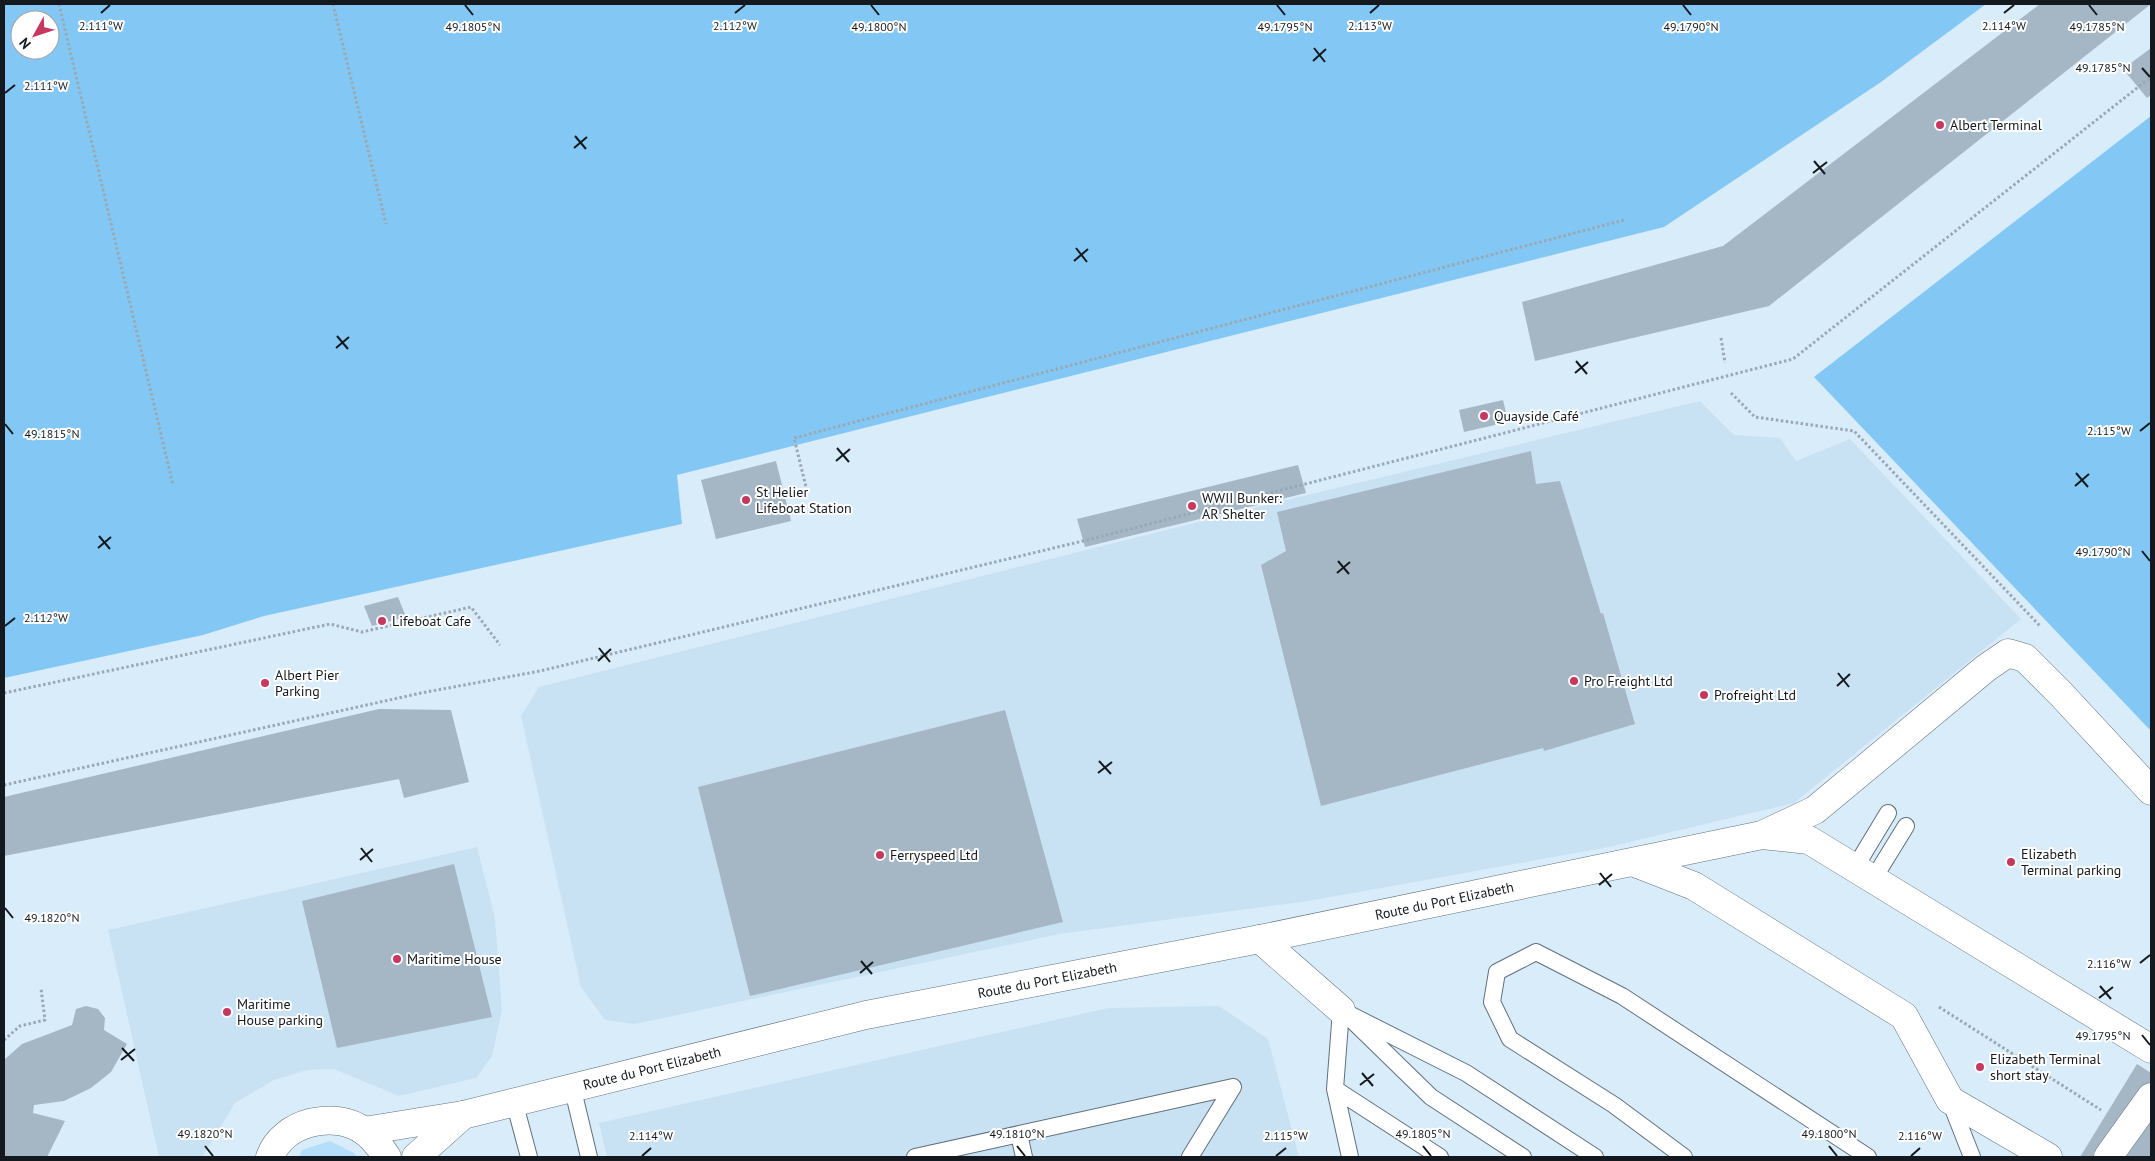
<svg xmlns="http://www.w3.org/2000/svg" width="2155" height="1161" viewBox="0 0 2155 1161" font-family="'PT Sans',sans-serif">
	<rect width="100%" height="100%" fill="#d9ecf9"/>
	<!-- built -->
	<path fill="#c8e2f4" d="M1700 401 1734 435 1780 438 1796 461 1850 439 2021 619 1794 803 1609 847 1308 901 1059 934 635 1024 605 1020 581 987 521 716 539 687 1278 502Z
		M477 847 495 918 502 1010 492 1056 476 1078 399 1096 334 1069 307 1070 274 1080 235 1103 202 1157H159L108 930Z
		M1219 1006 1268 1039 1299 1157H607L599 1123 1108 1008Z"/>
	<!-- green -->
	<path fill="#b5defa" d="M330 1141 354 1153 357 1157H299L302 1150Z"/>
	<!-- water -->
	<path fill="#83c8f5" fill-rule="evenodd" d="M4 4H1986L1881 82 1664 227 677 475 682 524 264 616 203 635 4 678ZM20 20H50V50H20Z
		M2151 116V731L1814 377Z"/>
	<!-- building -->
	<path fill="#a5b7c4" d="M2040 4H2151L1769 306 1535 361 1522 302 1723 246Z
		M2151 48V95L2147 98 2123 69Z
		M1503 400 1508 422 1464 432 1459 410Z
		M1531 451 1536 484 1560 481 1601 614 1603 613 1635 724 1544 751 1543 748 1321 806 1261 565 1286 551 1277 512Z
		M776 461 791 521 716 539 701 480Z
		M1298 465 1306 493 1085 547 1077 519Z
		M398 597 406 617 372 626 364 606Z
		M379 709 451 710 469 782 404 798 399 779 4 856V797Z
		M1005 710 1063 922 750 996 698 787Z
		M454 864 492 1017 337 1048 302 901Z
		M86 1006 98 1009 105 1018 104 1030 127 1044 111 1072 91 1088 64 1101 34 1105 33 1113 65 1121 47 1157H4V1060L22 1044 72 1025 76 1009Z
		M2137 1064 2151 1073V1157H2080Z"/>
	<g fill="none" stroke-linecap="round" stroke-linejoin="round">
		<defs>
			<path id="service" d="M1853 866 1862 856 1888 813
				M1874 878 1906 826
				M1341 1010 1466 1073 1595 1157
				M1341 1010 1335 1089 1440 1157
				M1354 1022 1431 1097 1523 1157
				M572 1086 589 1157
				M1335 1089 1350 1157
				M514 1101 529 1157
				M1950 1101 1972 1157
				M1019 1134 1024 1157
				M915 1157 1233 1087
				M1190 1157 1233 1087
				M1684 1157 1614 1105 1510 1039 1492 1002 1497 972 1536 952 1622 996 1868 1157"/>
			<g id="minor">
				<path d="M1762 835 1809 840 2151 1049"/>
				<path d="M1635 863 1694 886 1904 1016 1950 1100 2048 1157"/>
				<path d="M1260 939 1341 1010"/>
				<path id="s1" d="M364 1131 463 1115 866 1015 1260 939 1762 835 1815 810 1986 668 2008 653 2025 658 2061 694 2151 791"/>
				<path d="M416 1157 463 1115"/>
				<path d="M2108 1157 2151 1097"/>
			</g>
			<path id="tertiary" d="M270 1157C283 1121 335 1110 364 1131 374 1138 380 1147 387 1157"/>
		</defs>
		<!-- service casing -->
		<use href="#service" stroke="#60717d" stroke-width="18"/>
		<!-- minor casing -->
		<use href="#minor" stroke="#60717d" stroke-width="29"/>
		<!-- tertiary casing -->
		<use href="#tertiary" stroke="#60717d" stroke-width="29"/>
		<!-- path -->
		<path stroke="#99a8b2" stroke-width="3" stroke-dasharray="2.5 2.5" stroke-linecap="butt" d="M59 4 173 485
			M333 4 386 224
			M1721 338 1725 363
			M1731 393 1755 417 1854 431 2041 627
			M807 491 794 438 1624 220
			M4 693 330 624 362 632 471 607 500 645
			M4 785 421 693 540 671 1087 540 1793 359 2151 77
			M1939 1007 2101 1110
			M4 1040 20 1026 45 1020 41 989"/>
		<!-- service -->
		<use href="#service" stroke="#fff" stroke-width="16"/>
		<!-- minor -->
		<use href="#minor" stroke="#fff" stroke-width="28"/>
		<!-- tertiary -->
		<use href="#tertiary" stroke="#fff" stroke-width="28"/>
	</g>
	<!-- ticks -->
	<path fill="none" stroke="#13191e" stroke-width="2" d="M465 5 473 15M871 5 879 15M1277 5 1285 15M1683 5 1691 15M2089 5 2097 15M101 13 110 5M735 13 745 5M1370 13 1379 5M2004 13 2014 5M1314 48 1325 62M1313 61 1326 49M2142 68 2150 77M5 93 15 85M575 136 586 149M574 148 587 137M1814 161 1825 174M1813 173 1827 162M1076 248 1087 262M1074 261 1088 249M337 336 348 349M336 348 349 337M1576 361 1587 374M1575 373 1588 362M5 424 13 434M2140 431 2150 423M837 448 849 462M836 461 850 449M2076 473 2088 487M2075 486 2089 474M99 536 110 549M98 548 111 537M2142 551 2150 561M1338 561 1349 574M1337 573 1350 562M5 626 15 618M599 648 610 662M598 661 611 649M1838 673 1849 687M1837 686 1850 674M1099 761 1111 774M1098 773 1112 762M361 848 372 862M360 860 373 849M1600 873 1611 887M1599 885 1612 874M5 908 13 918M861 961 872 974M2140 963 2150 955M860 973 873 962M2100 986 2111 999M2099 998 2113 987M2142 1035 2150 1045M122 1048 134 1061M121 1060 135 1049M1362 1073 1373 1086M1360 1085 1374 1074M205 1146 213 1156M1017 1146 1025 1156M1423 1146 1431 1156M1829 1146 1837 1156M642 1156 651 1148M1276 1156 1286 1148M1911 1156 1920 1148"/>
	<!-- markers -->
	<g fill="#c73860" stroke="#fff" stroke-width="2">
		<circle cx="1940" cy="125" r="5"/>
		<circle cx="1484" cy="416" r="5"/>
		<circle cx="746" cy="500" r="5"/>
		<circle cx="1192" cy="506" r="5"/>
		<circle cx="382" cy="621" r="5"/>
		<circle cx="1574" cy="681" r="5"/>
		<circle cx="265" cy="683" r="5"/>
		<circle cx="1704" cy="695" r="5"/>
		<circle cx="880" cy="855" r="5"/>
		<circle cx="2011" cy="862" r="5"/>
		<circle cx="397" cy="959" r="5"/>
		<circle cx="227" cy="1012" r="5"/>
		<circle cx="1980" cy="1067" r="5"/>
	</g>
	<g text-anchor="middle" stroke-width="4" stroke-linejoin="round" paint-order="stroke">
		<!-- poi labels -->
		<g font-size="14" fill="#13191e" stroke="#fff" text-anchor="start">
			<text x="1950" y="130">Albert Terminal</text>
			<text x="1494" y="421">Quayside Café</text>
			<text x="756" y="497">St Helier<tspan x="756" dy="16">Lifeboat Station</tspan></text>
			<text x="1202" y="503">WWII Bunker:<tspan x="1202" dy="16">AR Shelter</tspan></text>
			<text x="392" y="626">Lifeboat Cafe</text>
			<text x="275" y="680">Albert Pier<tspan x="275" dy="16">Parking</tspan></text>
			<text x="1584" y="686">Pro Freight Ltd</text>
			<text x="1714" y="700">Profreight Ltd</text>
			<text x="2021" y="859">Elizabeth<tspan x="2021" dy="16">Terminal parking</tspan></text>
			<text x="890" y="860">Ferryspeed Ltd</text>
			<text x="407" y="964">Maritime House</text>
			<text x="237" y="1009">Maritime<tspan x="237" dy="16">House parking</tspan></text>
			<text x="1990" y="1064">Elizabeth Terminal<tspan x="1990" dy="16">short stay</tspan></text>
		</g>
		<!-- street labels -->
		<g font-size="14" fill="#13191e" stroke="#fff">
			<text dy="5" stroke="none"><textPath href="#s1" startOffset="1105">Route du Port Elizabeth</textPath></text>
			<text dy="5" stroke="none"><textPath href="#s1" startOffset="700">Route du Port Elizabeth</textPath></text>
			<text dy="5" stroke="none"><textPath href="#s1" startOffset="295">Route du Port Elizabeth</textPath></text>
		</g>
	</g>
	<g font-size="12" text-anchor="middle" fill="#13191e" stroke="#fff" stroke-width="4" stroke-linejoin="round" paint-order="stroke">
		<text x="101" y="30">2.111°W</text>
		<text x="735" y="30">2.112°W</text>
		<text x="1370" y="30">2.113°W</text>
		<text x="2004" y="30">2.114°W</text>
		<text x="473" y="31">49.1805°N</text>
		<text x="879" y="31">49.1800°N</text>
		<text x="1285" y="31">49.1795°N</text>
		<text x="1691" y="31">49.1790°N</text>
		<text x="2097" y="31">49.1785°N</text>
		<text x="2103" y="72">49.1785°N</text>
		<text x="46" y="90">2.111°W</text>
		<text x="2109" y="435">2.115°W</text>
		<text x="52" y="438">49.1815°N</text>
		<text x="2103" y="556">49.1790°N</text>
		<text x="46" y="622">2.112°W</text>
		<text x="52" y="922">49.1820°N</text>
		<text x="2109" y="968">2.116°W</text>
		<text x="2103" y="1040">49.1795°N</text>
		<text x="205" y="1138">49.1820°N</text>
		<text x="1017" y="1138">49.1810°N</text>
		<text x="1423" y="1138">49.1805°N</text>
		<text x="1829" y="1138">49.1800°N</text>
		<text x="651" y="1140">2.114°W</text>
		<text x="1286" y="1140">2.115°W</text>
		<text x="1920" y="1140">2.116°W</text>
	</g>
	<!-- border -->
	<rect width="2155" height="1161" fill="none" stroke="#13191e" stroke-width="10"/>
	<!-- north arrow -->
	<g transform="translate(35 35) rotate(230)"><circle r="24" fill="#ffffff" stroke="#a1a3a5"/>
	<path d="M0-4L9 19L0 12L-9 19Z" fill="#c73860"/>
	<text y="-8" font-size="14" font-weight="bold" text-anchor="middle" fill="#13191e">N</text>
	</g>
</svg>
